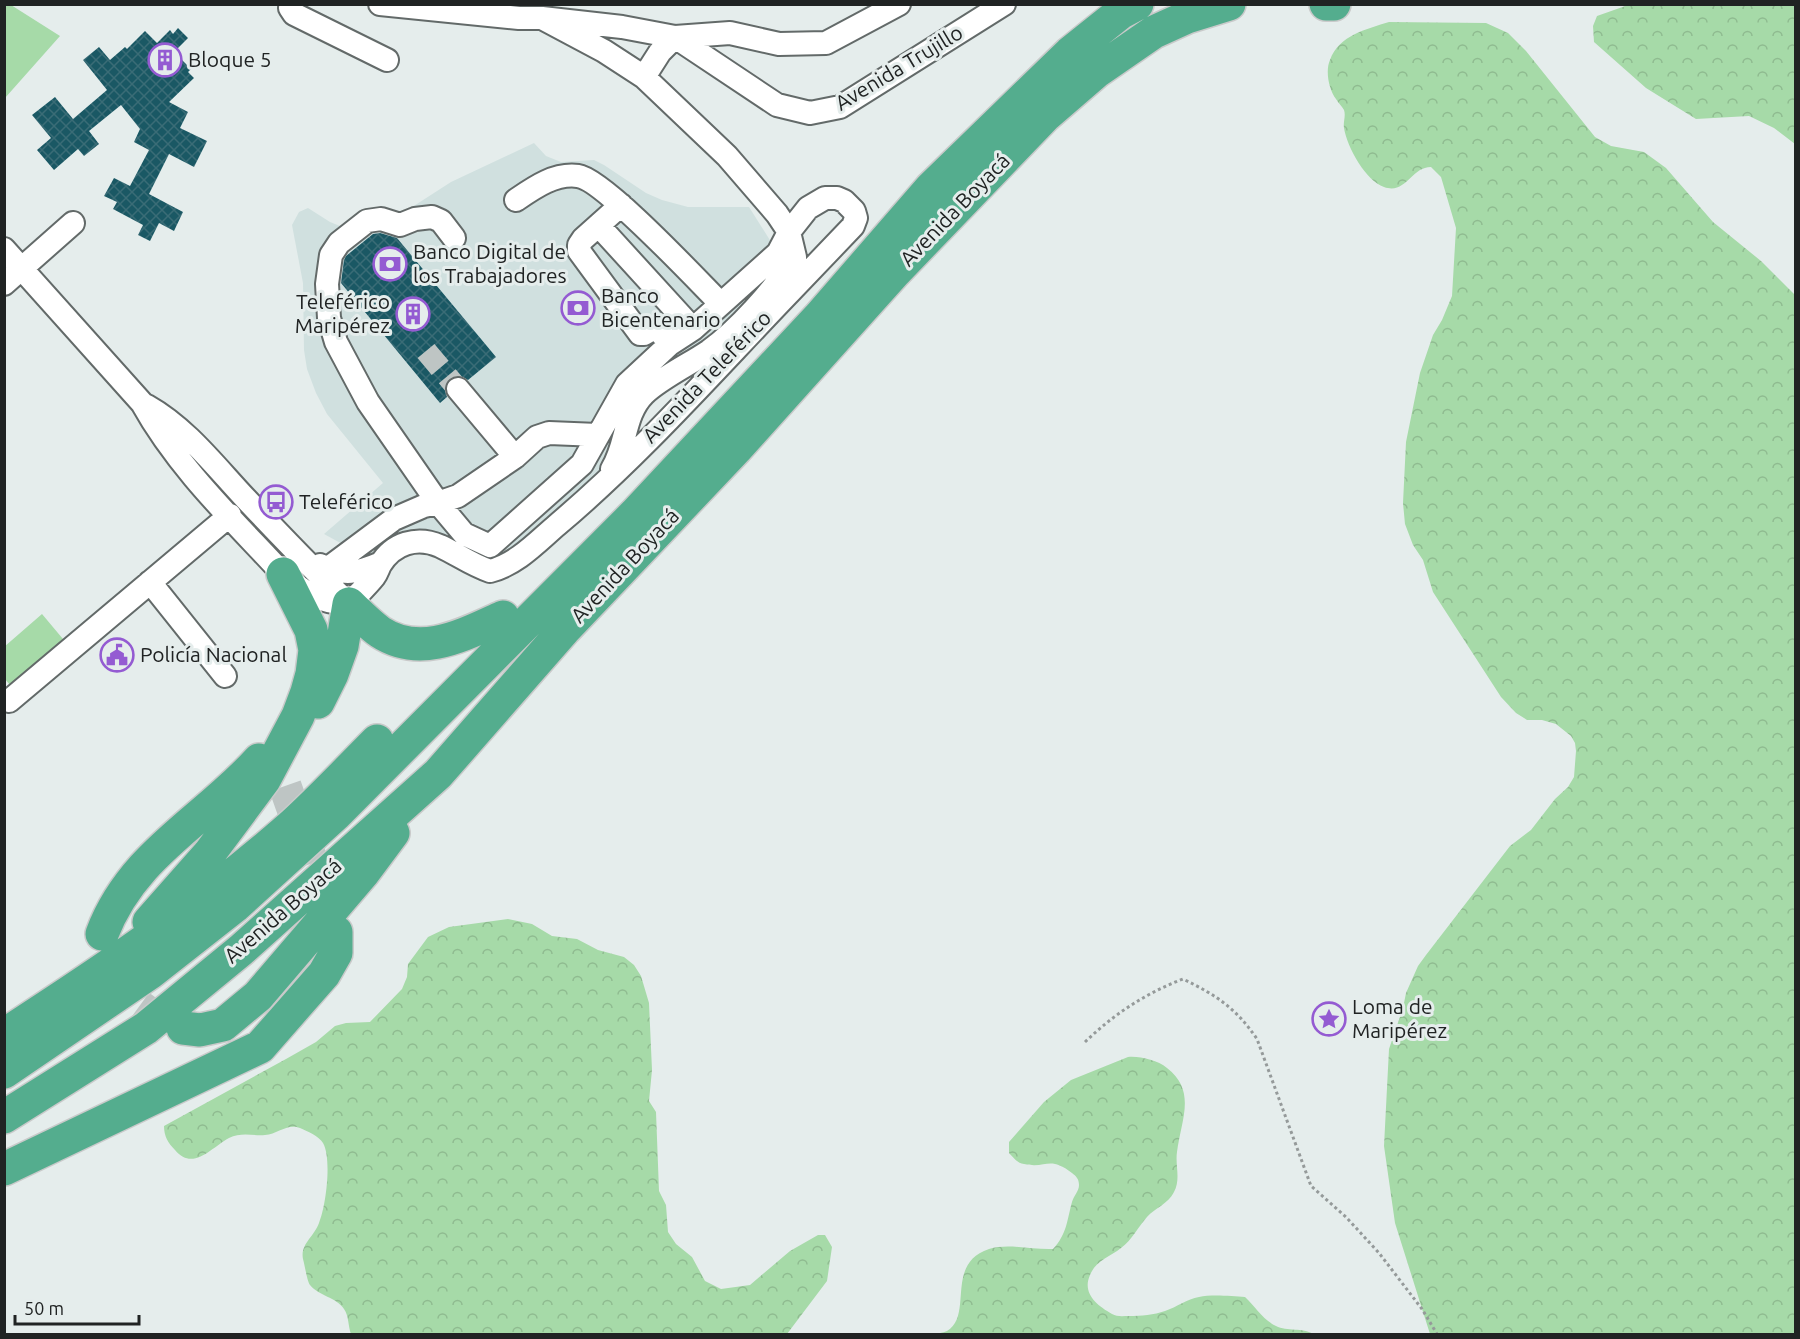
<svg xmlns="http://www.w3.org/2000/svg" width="1800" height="1339" viewBox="0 0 1800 1339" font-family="Ubuntu,sans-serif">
	<defs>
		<pattern id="forest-crowns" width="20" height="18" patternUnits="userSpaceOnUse" patternTransform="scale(1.5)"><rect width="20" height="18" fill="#a6daa8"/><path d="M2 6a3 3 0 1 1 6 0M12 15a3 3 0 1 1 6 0" fill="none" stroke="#8fbb90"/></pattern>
		<pattern id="building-cross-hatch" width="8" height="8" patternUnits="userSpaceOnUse" patternTransform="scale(1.5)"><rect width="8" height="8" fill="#1a5864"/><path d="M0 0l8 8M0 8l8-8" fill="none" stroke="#3a6c76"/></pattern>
	</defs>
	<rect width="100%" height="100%" fill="#e5edec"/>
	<!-- built -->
	<path fill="#d0e0df" d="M534 143 546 156 561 162 594 160 604 165 646 193 662 200 688 207H749L778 253 771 273 742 305 706 340 637 393 602 478 540 532 486 564 385 546 366 557 324 534 383 483 327 414 316 393 307 369 304 350 303 283 292 225 299 212 308 208 330 222 355 232 406 211 451 182Z"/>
	<!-- green -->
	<path fill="#a6daa8" d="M5 4 11 5 60 36 5 98Z
		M42 614 68 645 15 691 5 679 4 647Z"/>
	<!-- forest -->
	<path fill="url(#forest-crowns)" d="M1631 4 1795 5V144L1774 128 1749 116 1696 119 1646 88 1594 42 1593 26 1597 16Z
		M1389 22 1486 23 1508 33 1526 51 1595 137 1611 146 1644 152 1666 168 1713 222 1761 261 1795 295V1334H1430L1395 1223 1384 1146 1389 1049 1403 1008 1406 993 1418 966 1426 955 1510 846 1531 830 1555 799 1568 787 1574 777 1576 751 1575 743 1571 736 1556 724 1542 720H1527L1516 713 1501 697 1433 592 1423 560 1413 545 1405 524 1403 503 1406 442 1420 373 1433 335 1442 320 1452 296 1456 228 1441 177 1431 167C1411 167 1406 195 1384 187 1366 181 1347 147 1344 128 1343 122 1346 116 1344 110 1342 106 1338 103 1336 99 1329 90 1325 71 1330 60 1339 35 1367 29 1389 22Z
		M508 919 532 924 552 936 577 939 598 950 624 957 634 965 641 976 649 1003 652 1070 649 1101 656 1112 659 1191 666 1205 668 1232 676 1244 692 1257 705 1281 721 1289 750 1285 790 1251 818 1235H825L832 1247 827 1281 787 1334H351C348 1326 349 1316 344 1309 336 1297 319 1296 310 1285 307 1281 305 1266 303 1259 300 1244 314 1237 319 1223 326 1206 332 1159 323 1143 319 1136 307 1131 300 1128 287 1123 278 1134 265 1135 253 1136 241 1132 229 1138 212 1147 193 1172 175 1150 168 1143 164 1136 164 1126L286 1059 316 1042 335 1026 346 1023 370 1022 402 989 407 977 408 964 428 937 449 927Z
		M1128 1057C1140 1056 1157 1060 1167 1068 1197 1091 1181 1120 1177 1152 1175 1165 1181 1179 1174 1192 1168 1204 1155 1208 1147 1217 1138 1227 1132 1240 1121 1248 1110 1257 1096 1260 1090 1275 1082 1293 1096 1305 1112 1314 1117 1317 1123 1316 1129 1316 1141 1316 1154 1315 1165 1311 1177 1307 1187 1299 1199 1297 1211 1294 1232 1296 1245 1297 1255 1306 1263 1320 1276 1326 1287 1332 1303 1327 1313 1334H933C937 1333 943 1333 947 1331 974 1315 944 1264 989 1249 1008 1243 1033 1250 1053 1249 1067 1234 1067 1220 1072 1202 1074 1195 1079 1191 1079 1185 1079 1179 1076 1176 1072 1173 1049 1155 1047 1169 1024 1164 1017 1163 1014 1158 1009 1153V1142L1044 1102 1071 1080Z"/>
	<!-- building -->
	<path fill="url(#building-cross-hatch)" d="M178 28 188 38 174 52 191 69 188 72 194 78 169 102 188 112 180 128 207 141 194 167 169 154 149 194 183 212 174 231 159 223 150 241 138 235 143 225 113 209 117 202 104 196 114 178 130 186 149 150 134 142 140 129 121 105 89 131 99 144 84 156 78 149 54 170 37 150 51 138 32 115 55 97 73 119 107 90 83 60 99 47 110 60 125 47 127 49 145 31 157 43 170 30 173 34Z
		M380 233 397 238 496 357 468 380 463 377 456 376 449 379 445 385V391L447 397 440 403 341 283 344 260 346 256 373 234Z"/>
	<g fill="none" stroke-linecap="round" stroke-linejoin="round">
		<!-- minor-tunnel -->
		<path stroke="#bec5c4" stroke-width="22" stroke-dasharray="22 11" stroke-linecap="butt" d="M426 351 458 389"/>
		<!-- highway-tunnel -->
		<path stroke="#bec5c4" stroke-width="33" stroke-dasharray="33 16" stroke-linecap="butt" d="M285 786 328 908
			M110 968 127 997 153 1016 183 1028"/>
		<defs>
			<path id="minor" d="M291 4 290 8 294 14 387 60
				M380 4 519 18H542L622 27 675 37 777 105 810 113 840 107 1004 4
				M675 37 730 33 779 44 826 43 899 4
				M644 77 660 52 675 37
				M516 200C535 187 555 173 578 176 603 179 698 281 721 304
				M621 205 583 239 579 245V251L640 334H644L656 327 670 344
				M599 226 693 329
				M454 238 441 221 432 217 415 219 400 225 381 219 367 221 339 243 331 255 327 284 329 318 336 342 368 402 438 503 464 534 490 546 582 464 627 384 670 344 693 329 778 253 789 232 808 208 825 198H837L844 201 854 211 856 218 853 226 788 294
				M4 249 142 403C178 468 233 520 283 574 305 594 319 602 349 604
				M4 284 73 223
				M458 389 515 457
				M147 406C186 428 215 466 245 498 279 534 313 570 349 604
				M612 469C627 446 623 415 644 394 659 379 690 364 709 351 738 330 773 291 793 260
				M320 565C344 576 358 573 381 563
				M327 569 394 519 424 506 438 503 458 496 515 457 537 437 549 433 598 435
				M150 582 225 676
				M349 604C357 595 366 587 374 577 377 573 378 569 380 565 393 543 417 536 440 546 457 554 472 565 490 571 517 564 536 543 557 525 640 455 713 372 788 294L795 275V257L789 232 777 214 727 156 644 77 604 51 542 18
				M9 701 230 515"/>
			<path id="highway" d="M1326 4H1334
				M349 604C359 614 369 624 380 632 421 659 465 634 503 617
				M318 702 332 674 342 646 349 604
				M149 922 209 854 264 780 298 716 307 692 312 674 315 650 311 630 283 574
				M102 934C132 854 204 821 259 760
				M183 1028 200 1030 223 1025 258 996 364 872 393 833
				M4 1035C103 971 200 906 289 828 319 801 348 770 377 741
				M4 1072 151 972 235 906 335 815 635 514 820 316 931 188 1070 53 1120 13 1137 4
				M4 1117 146 1028 241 950 438 774 565 629 736 449 895 272 1045 116 1096 72 1154 32 1187 17 1229 4
				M4 1169 260 1047 324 974 336 953V932"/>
		</defs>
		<!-- minor casing -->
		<use href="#minor" stroke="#636a69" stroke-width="26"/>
		<!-- highway casing -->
		<use href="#highway" stroke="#c9caca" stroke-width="36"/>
		<!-- path -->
		<path stroke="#959a9a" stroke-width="3" stroke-dasharray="3 3" stroke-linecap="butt" d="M1085 1042C1114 1014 1146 993 1183 979 1216 995 1236 1008 1257 1039L1311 1186 1346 1217 1379 1253 1422 1309 1437 1334"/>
		<!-- minor -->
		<use href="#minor" stroke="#fff" stroke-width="22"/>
		<!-- highway -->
		<use href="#highway" stroke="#54ad8e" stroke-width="33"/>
	</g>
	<!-- icons -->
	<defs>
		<symbol id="building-ring" viewBox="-11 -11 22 22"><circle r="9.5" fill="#e5edec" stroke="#945bd2" stroke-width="1.5"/><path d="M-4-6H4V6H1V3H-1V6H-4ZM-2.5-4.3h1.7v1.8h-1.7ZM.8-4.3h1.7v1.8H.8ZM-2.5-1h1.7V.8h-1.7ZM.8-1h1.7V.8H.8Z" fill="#945bd2"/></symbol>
		<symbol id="bank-ring" viewBox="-11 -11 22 22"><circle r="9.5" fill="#e5edec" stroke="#945bd2" stroke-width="1.5"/><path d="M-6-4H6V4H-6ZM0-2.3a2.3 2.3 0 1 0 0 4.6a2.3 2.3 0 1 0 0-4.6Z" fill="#945bd2"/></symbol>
		<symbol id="bus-ring" viewBox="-11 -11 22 22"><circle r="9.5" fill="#e5edec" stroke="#945bd2" stroke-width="1.5"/><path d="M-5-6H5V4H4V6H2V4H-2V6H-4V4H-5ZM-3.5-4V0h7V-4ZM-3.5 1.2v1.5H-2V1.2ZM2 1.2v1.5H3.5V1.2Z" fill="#945bd2"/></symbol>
		<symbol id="civic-ring" viewBox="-11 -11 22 22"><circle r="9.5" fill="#e5edec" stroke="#945bd2" stroke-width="1.5"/><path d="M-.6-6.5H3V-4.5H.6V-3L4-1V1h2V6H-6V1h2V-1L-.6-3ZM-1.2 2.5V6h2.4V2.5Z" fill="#945bd2"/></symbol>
		<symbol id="sight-ring" viewBox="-11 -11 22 22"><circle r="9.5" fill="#e5edec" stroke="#945bd2" stroke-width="1.5"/><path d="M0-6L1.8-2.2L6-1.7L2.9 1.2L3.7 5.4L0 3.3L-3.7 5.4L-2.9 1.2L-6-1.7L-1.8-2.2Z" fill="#945bd2"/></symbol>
	</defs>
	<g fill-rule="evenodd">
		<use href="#building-ring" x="146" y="41" width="38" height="38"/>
		<use href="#bank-ring" x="371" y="245" width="38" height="38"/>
		<use href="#bank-ring" x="559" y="289" width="38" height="38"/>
		<use href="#building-ring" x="394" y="295" width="38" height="38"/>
		<use href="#bus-ring" x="257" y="483" width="38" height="38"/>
		<use href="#civic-ring" x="98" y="636" width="38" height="38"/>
		<use href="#sight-ring" x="1310" y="1000" width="38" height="38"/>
	</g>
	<g text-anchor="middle" stroke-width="6" stroke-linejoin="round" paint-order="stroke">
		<!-- poi labels -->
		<g font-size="21" fill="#202323" stroke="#e5edec" text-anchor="start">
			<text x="188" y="67">Bloque 5</text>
			<text x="413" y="259">Banco Digital de<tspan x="413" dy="24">los Trabajadores</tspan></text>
			<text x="601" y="303">Banco<tspan x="601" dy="24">Bicentenario</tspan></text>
			<text x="390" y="309" text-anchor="end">Teleférico<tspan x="390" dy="24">Maripérez</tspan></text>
			<text x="299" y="509">Teleférico</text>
			<text x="140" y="662">Policía Nacional</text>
			<text x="1352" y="1014">Loma de<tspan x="1352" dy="24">Maripérez</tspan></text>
		</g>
		<!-- street labels -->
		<g font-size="21" fill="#202323" stroke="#e5edec">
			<text transform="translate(899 68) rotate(-31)" y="7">Avenida Trujillo</text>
			<text transform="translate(955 210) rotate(-46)" y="7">Avenida Boyacá</text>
			<text transform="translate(707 377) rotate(-46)" y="7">Avenida Teleférico</text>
			<text transform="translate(625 566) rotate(-47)" y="7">Avenida Boyacá</text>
			<text transform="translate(283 911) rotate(-41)" y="7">Avenida Boyacá</text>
		</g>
	</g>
	<!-- border -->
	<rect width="1800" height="1339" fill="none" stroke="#202323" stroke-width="12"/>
	<!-- scale -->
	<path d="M15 1315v9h124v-9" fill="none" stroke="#202323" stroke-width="3"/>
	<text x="24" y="1315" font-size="18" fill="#202323" stroke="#e5edec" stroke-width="4.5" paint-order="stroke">50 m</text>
</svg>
